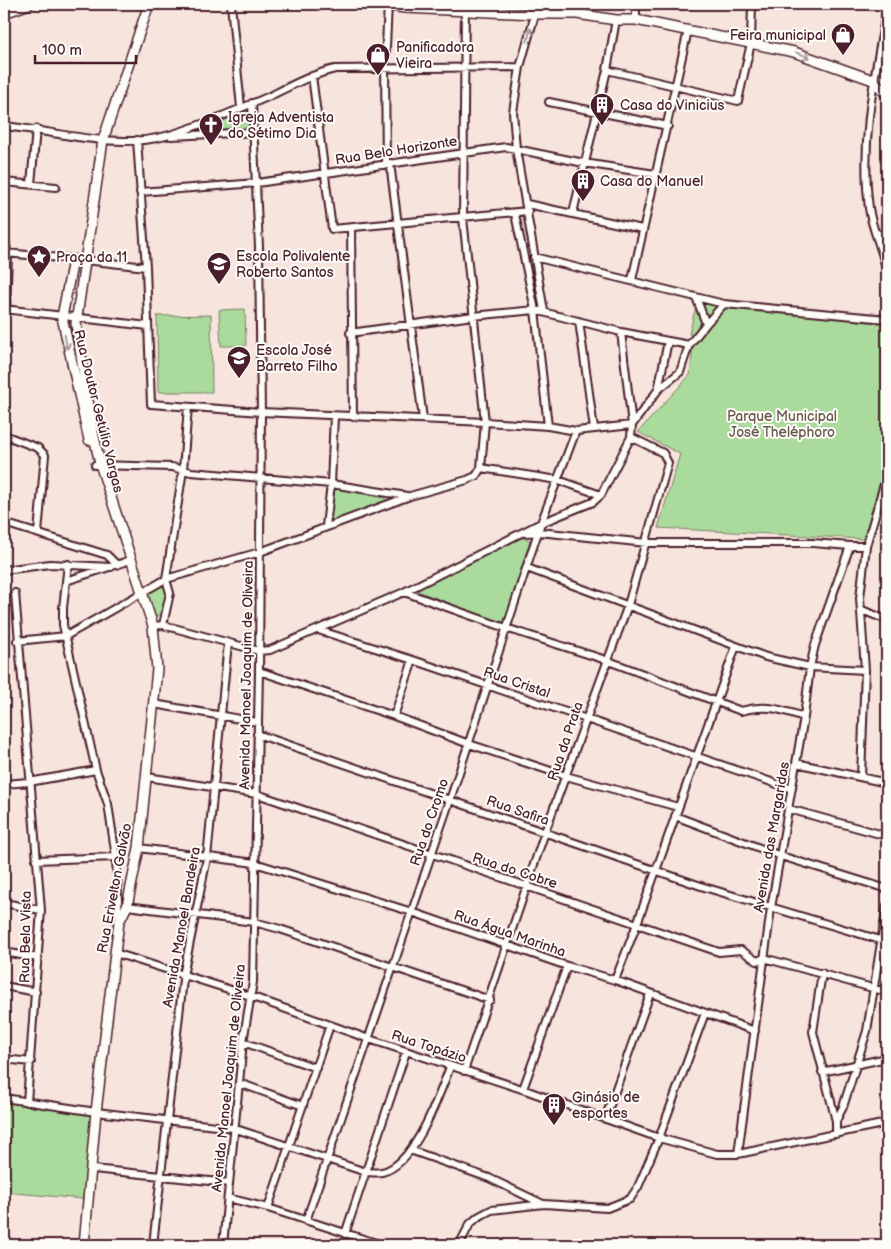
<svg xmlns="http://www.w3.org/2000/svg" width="891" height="1249" viewBox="0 0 891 1249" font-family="'Balsamiq Sans',sans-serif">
	<rect width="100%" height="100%" fill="#f6e4dd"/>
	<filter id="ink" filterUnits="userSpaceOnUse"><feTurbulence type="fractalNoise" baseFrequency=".02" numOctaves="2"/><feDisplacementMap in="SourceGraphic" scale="10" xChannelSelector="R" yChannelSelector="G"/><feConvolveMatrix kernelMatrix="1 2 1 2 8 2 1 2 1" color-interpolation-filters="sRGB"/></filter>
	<g filter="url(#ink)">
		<!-- green -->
		<path fill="#abdb9c" stroke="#7a7d64" d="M249 107 250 129 182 132Z
			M697 302 887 324V457L864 539 658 528 680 454 638 432 690 375 694 337 689 334Z
			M245 309 246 346H221L219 310Z
			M211 315 212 392H158L157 316Z
			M334 488 385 498 386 502 330 522Z
			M521 538 530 540 504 624 415 590Z
			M166 584C169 598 164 610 154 619L146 592Z
			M4 1102 91 1115 83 1199 4 1192Z"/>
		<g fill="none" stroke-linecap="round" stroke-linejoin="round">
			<defs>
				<path id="street" d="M231 4 241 108
					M465 4 463 218 485 422 481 468
					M538 4 520 67 513 112 516 149 544 311
					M887 8C875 74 860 140 869 208 872 231 884 252 887 274
					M636 20V4
					M607 70 738 101 751 43 752 4
					M312 76 332 229 528 211
					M549 102 668 126
					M4 126C57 131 113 150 166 136 199 127 240 109 272 95 292 85 313 74 335 69L520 67
					M171 136 254 132
					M137 140 146 267 151 404 261 412 485 422 548 426 576 431 632 425 621 332
					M390 163 423 419
					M386 164 385 67 388 4
					M4 182 56 187
					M31 184 36 129
					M140 192 257 183 506 147 584 163 655 174
					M527 204 642 229
					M573 213 607 70 616 20
					M515 214 535 310 548 426
					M351 228 353 417
					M875 232 887 238
					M4 238 8 254 6 309
					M5 253 73 259
					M534 257 724 304 887 319
					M85 260 146 267
					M632 280 688 30
					M4 309 148 326
					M579 321 594 429
					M706 324 724 304
					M350 333 473 316 535 310 621 332 689 345
					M658 390 668 341
					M4 435 38 448 45 455 38 533
					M95 465 172 467 191 472 331 484 407 496
					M481 468 558 480 601 495
					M4 523 107 555 117 565
					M326 526 331 484 334 416
					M525 533 539 532 647 543H813L850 546
					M68 564 63 608V625L96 770 108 804 116 857 119 921
					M527 568 766 657 810 667 865 670
					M4 570 50 564 111 567
					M66 581 131 560
					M404 592 506 628 606 660 741 711C767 704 779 709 804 717
					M15 593 41 910 27 1102
					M862 610 887 620
					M163 625 170 593 166 579 183 470 188 407
					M153 626 163 625 259 651 270 650 404 592 541 523 593 502 601 495 631 437 632 425 658 390 680 372 689 345 706 324 696 297
					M318 630 413 660 792 789
					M17 641 66 636 166 579 260 552 410 496 467 480 476 476 481 468
					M259 671 394 716 469 744 566 776 678 807
					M154 704 257 722
					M394 716 413 660
					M257 734 704 887 887 942
					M796 763 887 783
					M147 777 257 794 719 952 741 950 757 961 764 958 887 992
					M861 777 865 670 860 598 866 546 887 474
					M4 784 29 782 96 770
					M789 809 887 836
					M675 816 781 856 887 889
					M139 848 255 863 412 912 567 966 615 980 755 1031
					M36 860 116 857
					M4 903 41 910
					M127 906 254 922 280 929 490 1000
					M4 952 38 958
					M115 953 250 996 369 1039 525 1090 659 1138 717 1154H738L887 1123
					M822 973 813 1032 836 1121
					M615 980 637 924 736 646
					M4 986 36 992
					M243 1042 316 1068
					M4 1059 31 1062
					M464 1071 545 832 628 605 668 463 663 453 631 437
					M822 1072 887 1058
					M239 1083 303 1106
					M523 1089 567 966
					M4 1098 96 1112 233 1128 366 1172C371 1172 377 1173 382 1172 415 1165 439 1095 450 1067
					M605 1119 650 994
					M836 1134V1121L843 1107 867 1031 887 905
					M410 1150 489 1178 543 1204
					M738 1154 771 908 804 717 810 667 815 645 850 546H866
					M93 1169 229 1183
					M228 1198 268 1208 382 1245
					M268 1208 330 1025
					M306 1221 450 800 541 523 576 431
					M345 1234 406 1052
					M153 1245 184 971 207 858 228 643
					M223 1245 243 1042 253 982 259 671 261 412 259 247 252 103
					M459 1245 470 1224 478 1217 491 1210 544 1204 607 1208 630 1199 638 1187 659 1138 705 1013"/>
				<path id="secondary" d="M380 4 404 8 535 14H577L616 20H636L794 52 873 80 887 95
					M4 13 29 4
					M85 260H73L62 317 89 440
					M84 1245 96 1112 115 953 119 922 127 906 139 848 157 669 153 626 100 464 92 427 76 323 103 140 149 4"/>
			</defs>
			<!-- street casing -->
			<use href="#street" stroke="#4a1f2b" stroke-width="10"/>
			<!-- secondary casing -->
			<use href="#secondary" stroke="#4a1f2b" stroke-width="12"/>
			<!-- street -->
			<use href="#street" stroke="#fdfcf7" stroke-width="6"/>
			<!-- secondary -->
			<use href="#secondary" stroke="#fdfcf7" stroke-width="9"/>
		</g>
		<!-- one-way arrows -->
		<defs><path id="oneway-shaft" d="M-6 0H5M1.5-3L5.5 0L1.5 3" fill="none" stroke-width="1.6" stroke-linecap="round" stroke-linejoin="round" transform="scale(1.25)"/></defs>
		<g stroke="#ac999b">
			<use href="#oneway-shaft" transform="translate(529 35) rotate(-75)"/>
			<use href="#oneway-shaft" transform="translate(803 55) rotate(20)"/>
			<use href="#oneway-shaft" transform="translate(66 342) rotate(79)"/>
		</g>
	</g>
	<!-- icons -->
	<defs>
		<symbol id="shop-pin" viewBox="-11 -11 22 30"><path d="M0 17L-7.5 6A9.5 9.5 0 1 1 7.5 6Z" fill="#4a1f2b" stroke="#fdfcf7"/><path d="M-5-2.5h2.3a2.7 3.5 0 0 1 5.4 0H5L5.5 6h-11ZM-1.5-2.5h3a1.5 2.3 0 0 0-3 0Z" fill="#fff"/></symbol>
		<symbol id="building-pin" viewBox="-11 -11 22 30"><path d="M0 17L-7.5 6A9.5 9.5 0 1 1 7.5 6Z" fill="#4a1f2b" stroke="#fdfcf7"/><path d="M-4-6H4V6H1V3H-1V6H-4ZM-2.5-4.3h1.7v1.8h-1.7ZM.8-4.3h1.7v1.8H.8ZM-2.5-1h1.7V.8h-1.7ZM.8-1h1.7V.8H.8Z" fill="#fff"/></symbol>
		<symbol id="church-pin" viewBox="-11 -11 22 30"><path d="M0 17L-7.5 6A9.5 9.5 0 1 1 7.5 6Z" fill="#4a1f2b" stroke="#fdfcf7"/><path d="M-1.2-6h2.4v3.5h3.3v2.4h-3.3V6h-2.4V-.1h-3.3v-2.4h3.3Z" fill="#fff"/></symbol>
		<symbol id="sight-pin" viewBox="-11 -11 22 30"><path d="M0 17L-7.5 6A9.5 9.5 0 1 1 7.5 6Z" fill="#4a1f2b" stroke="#fdfcf7"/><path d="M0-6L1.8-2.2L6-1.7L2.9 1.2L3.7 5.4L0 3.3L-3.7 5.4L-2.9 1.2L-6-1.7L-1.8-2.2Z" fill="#fff"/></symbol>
		<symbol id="school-pin" viewBox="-11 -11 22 30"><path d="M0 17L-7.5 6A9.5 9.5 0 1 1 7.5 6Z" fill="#4a1f2b" stroke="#fdfcf7"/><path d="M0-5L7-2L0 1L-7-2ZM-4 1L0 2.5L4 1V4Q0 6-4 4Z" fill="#fff"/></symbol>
	</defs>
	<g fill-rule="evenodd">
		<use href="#shop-pin" x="829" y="21" width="28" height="38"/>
		<use href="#shop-pin" x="364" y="41" width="28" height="38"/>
		<use href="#building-pin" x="588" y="91" width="28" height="38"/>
		<use href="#church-pin" x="197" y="111" width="28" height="38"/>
		<use href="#building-pin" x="569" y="167" width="28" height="38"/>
		<use href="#sight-pin" x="25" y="243" width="28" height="38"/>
		<use href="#school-pin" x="205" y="250" width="28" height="38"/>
		<use href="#school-pin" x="225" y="344" width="28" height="38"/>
		<use href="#building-pin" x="540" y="1091" width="28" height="38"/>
	</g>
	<g text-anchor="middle" stroke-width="4" stroke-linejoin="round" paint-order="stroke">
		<!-- poi labels -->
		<g font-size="14" fill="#4a1f2b" stroke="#fdfcf7" text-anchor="start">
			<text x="826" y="40" text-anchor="end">Feira municipal</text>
			<text x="396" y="52">Panificadora<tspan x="396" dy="16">Vieira</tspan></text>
			<text x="620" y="110">Casa do Vinicius</text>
			<text x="228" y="122">Igreja Adventista<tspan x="228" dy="16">do Sétimo Dia</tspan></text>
			<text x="600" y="186">Casa do Manuel</text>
			<text x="236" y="261">Escola Polivalente<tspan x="236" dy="16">Roberto Santos</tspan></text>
			<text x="56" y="262">Praça da 11</text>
			<text x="256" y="355">Escola José<tspan x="256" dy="16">Barreto Filho</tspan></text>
			<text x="572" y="1102">Ginásio de<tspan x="572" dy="16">esportes</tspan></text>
		</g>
		<!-- street labels -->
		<g font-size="14" fill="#4a1f2b" stroke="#fdfcf7">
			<text transform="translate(396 150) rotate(-9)" y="5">Rua Belo Horizonte</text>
			<text transform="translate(99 411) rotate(76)" y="5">Rua Doutor Getúlio Vargas</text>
			<text transform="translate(246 675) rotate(-89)" y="5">Avenida Manoel Joaquim de Oliveira</text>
			<text transform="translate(517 682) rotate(19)" y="5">Rua Cristal</text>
			<text transform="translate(565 741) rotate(-71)" y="5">Rua da Prata</text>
			<text transform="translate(518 810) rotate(19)" y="5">Rua Safira</text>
			<text transform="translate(429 822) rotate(-71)" y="5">Rua do Cromo</text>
			<text transform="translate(771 837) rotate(-80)" y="5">Avenida das Margaridas</text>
			<text transform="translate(515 870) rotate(18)" y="5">Rua do Cobre</text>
			<text transform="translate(114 888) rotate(-79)" y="5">Rua Erivelton Galvão</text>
			<text transform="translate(181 927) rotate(-80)" y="5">Avenida Manoel Bandeira</text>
			<text transform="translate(510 933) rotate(19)" y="5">Rua Água Marinha</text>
			<text transform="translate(25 937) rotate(-89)" y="5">Rua Bela Vista</text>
			<text transform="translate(429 1046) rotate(18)" y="5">Rua Topázio</text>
			<text transform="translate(228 1078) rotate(-84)" y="5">Avenida Manoel Joaquim de Oliveira</text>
		</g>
		<!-- park labels -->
		<g font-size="14" fill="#67574d" stroke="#fdfcf7">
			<text x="782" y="421">Parque Municipal<tspan x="782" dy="16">José Theléphoro</tspan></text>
		</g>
	</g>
	<!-- margin -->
	<rect width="891" height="1249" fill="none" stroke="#fdfcf7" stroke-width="20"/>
	<rect x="10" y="10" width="871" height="1229" fill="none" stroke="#4a1f2b" stroke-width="2" filter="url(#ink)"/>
	<!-- scale -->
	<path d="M35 55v8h101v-8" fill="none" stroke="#4a1f2b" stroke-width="2.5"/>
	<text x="42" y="55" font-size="15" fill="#4a1f2b" stroke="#fdfcf7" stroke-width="4" paint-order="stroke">100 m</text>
</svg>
